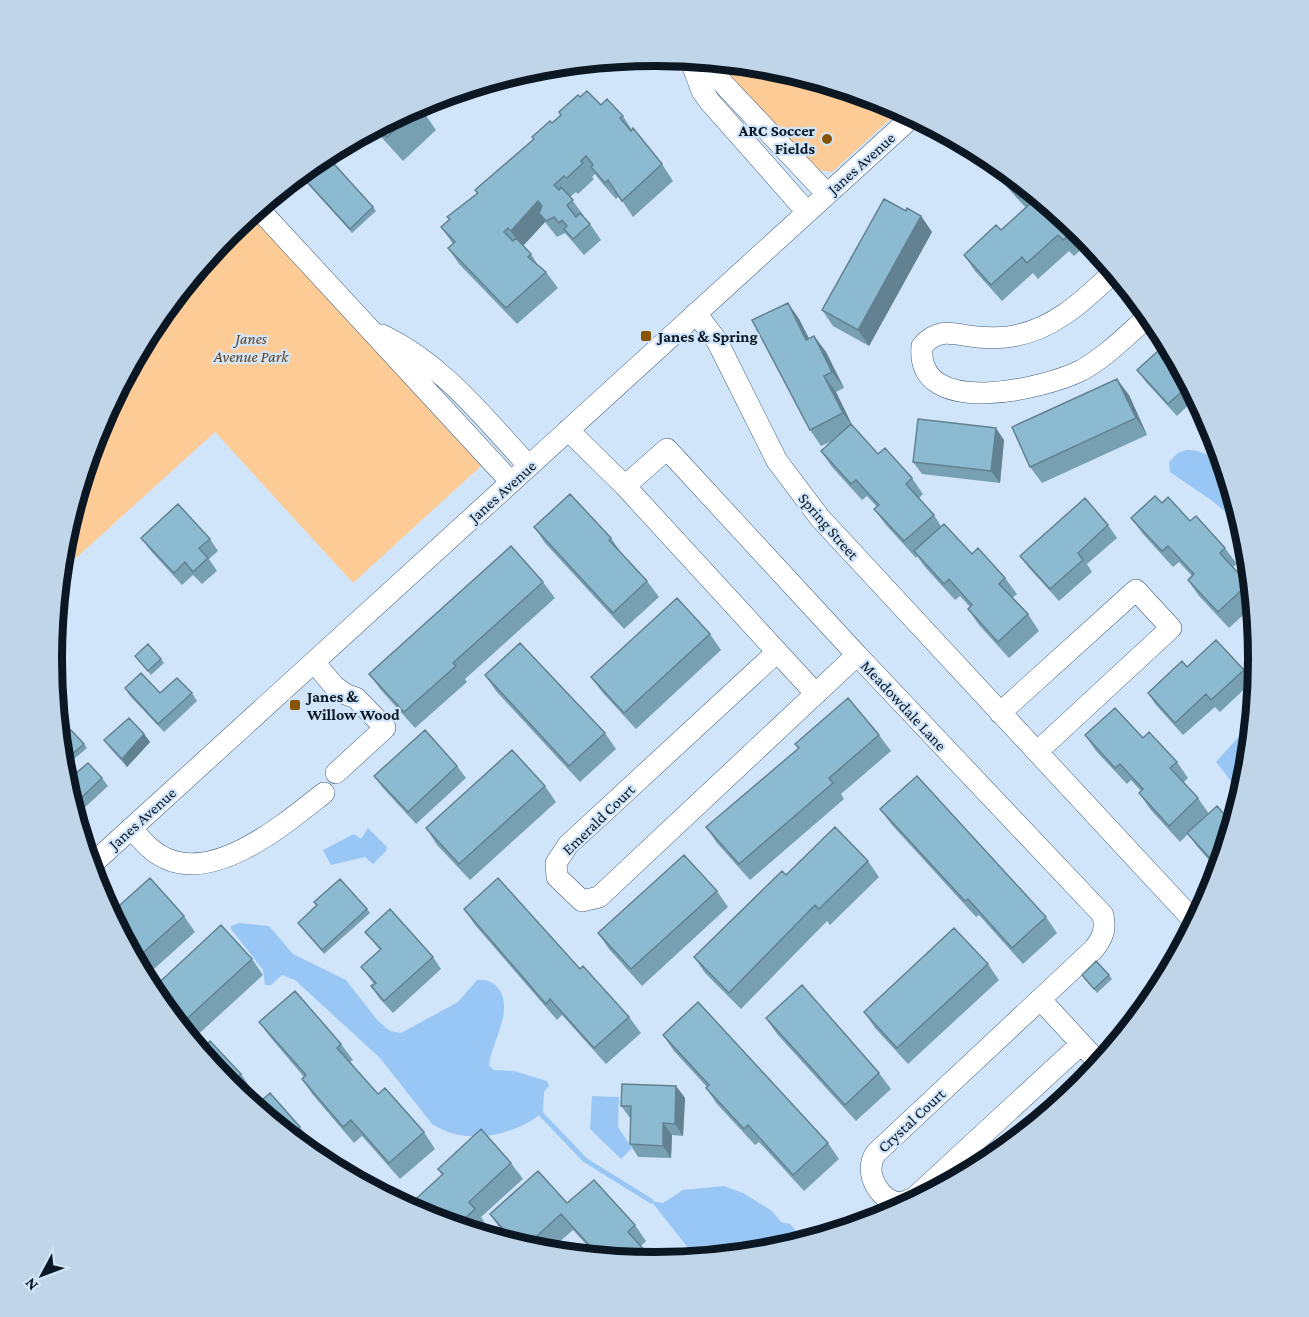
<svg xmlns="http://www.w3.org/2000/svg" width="1309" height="1317" viewBox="0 0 1309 1317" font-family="'Crimson Pro',serif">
	<rect width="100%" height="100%" fill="#d1e5fa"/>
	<!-- green -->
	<path fill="#fdcb95" d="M714 61 773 67 886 101 901 109 832 172 812 169Z
		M250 213 481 466 353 583 215 432 76 558 62 544 63 540C74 503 82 462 97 427 129 354 189 263 250 213Z"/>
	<!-- water -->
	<path fill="#98c7f5" d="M1186 450C1225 448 1233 496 1242 525L1211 500 1170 472 1169 462 1178 453Z
		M1252 722 1246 777 1241 794 1216 762Z
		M368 828 387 847 386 851 373 864 365 857 331 865 323 850 354 834 361 839Z
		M239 923 269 926 293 954 346 980 378 1021 390 1031 401 1033 458 1002 477 980C482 979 489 980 494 984 519 1005 490 1043 489 1066L494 1070 514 1071 547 1081 549 1086 544 1092 543 1112C513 1137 465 1146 432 1124L380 1058 295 980 282 975 271 985H265L263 970 231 929V926Z
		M592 1096 619 1097 618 1127 632 1148 621 1159 590 1129Z
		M724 1186 743 1193 772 1211 781 1222 790 1224 796 1231 800 1242 772 1250 696 1258 651 1201 663 1203 683 1190Z"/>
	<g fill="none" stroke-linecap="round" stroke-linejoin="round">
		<!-- stream -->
		<path stroke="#98c7f5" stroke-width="5" d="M541 1114 585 1160 651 1201"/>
		<defs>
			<path id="minor" d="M690 59 702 91 710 102 807 212
				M701 60 827 194
				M257 207 511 482
				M1114 272C1084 300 1056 328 1014 336 1003 338 988 338 977 337 954 335 940 326 922 346 915 420 1045 389 1082 370 1107 356 1128 334 1150 315
				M696 313 717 341 777 461 820 518 1195 922
				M382 335C443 364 484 418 529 466
				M568 430 625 486 816 694
				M625 486 667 449 857 655
				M777 652 568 845 556 863 557 877 582 901 599 897 857 655 1103 915C1106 930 1103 937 1094 949L876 1153C862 1173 881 1203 901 1203 905 1202 910 1199 914 1198L1081 1044
				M314 662 334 686 345 694 356 698 385 728 336 773
				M1000 713 1136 590 1171 628 1037 752
				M131 828C141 839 151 852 165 858 216 883 287 822 324 793
				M90 866 913 116
				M1040 999 1099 1063"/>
		</defs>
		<!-- minor casing -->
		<use href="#minor" stroke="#405d7a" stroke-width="22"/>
		<!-- minor -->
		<use href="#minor" stroke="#fff" stroke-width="21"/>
	</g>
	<!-- wall -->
	<path fill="#78a0b3" d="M580 97 623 116 632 130 662 164 673 181 633 217 619 196 616 199 602 183 595 174 592 177 594 179 578 194 576 192 570 197 584 216 583 217 590 224 601 240 584 255 565 233 557 237 545 222 523 246 531 254 538 265 546 272 558 288 517 324 459 264 448 248 453 244 441 227 449 220 447 217 477 193 475 190 534 140Z
		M418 104 436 130 403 161 373 128Z
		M969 145 990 157 1040 198 1034 204 1037 208 1045 202 1081 232 1090 242 1074 256 1069 251 1038 279 1033 273 1002 301 975 271 964 255 1001 230 1026 208Z
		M320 157 373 207 376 211 352 233 299 174Z
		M921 216 932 232 869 346 833 326 822 310Z
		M788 303 799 319 809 339 814 336 826 352 844 388 836 392 852 425 878 454 912 478 923 494 919 498 934 515 941 526 972 554 1005 578 1017 594 1012 598 1028 614 1039 631 1009 658 979 625 968 609 970 607 960 596 955 600 925 567 917 556 916 558 886 525 874 509 877 507 867 496 862 500 832 467 821 451 832 441 821 446 810 430Z
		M1167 343 1196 398 1177 416 1146 382 1137 370Z
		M1129 395 1147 435 1042 483 1030 467Z
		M1004 440 1000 483 922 474 913 462Z
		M1162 503 1190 521 1225 548 1237 564 1233 567 1251 588 1253 606 1229 628 1199 596 1188 580 1192 576 1179 562 1173 567 1143 534 1131 518Z
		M1108 525 1117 538 1087 564 1092 572 1059 601 1029 568 1020 556Z
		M534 527 611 538 622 554 647 581 659 597 624 629 545 543Z
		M141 538 210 539 218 551 209 559 217 571 202 584 193 575 182 585 150 550Z
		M543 582 555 598 465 679 467 682 415 728 381 690 369 674Z
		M55 619 59 641 53 643Z
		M710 634 721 650 636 729 603 693 591 677Z
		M135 656 161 659 164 663 151 675Z
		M1187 667 1244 670 1252 682 1220 712 1215 707 1183 735 1156 705 1148 693Z
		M485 675 605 733 616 749 580 782 496 691Z
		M125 688 160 693H192L197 701 164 732 130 696Z
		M144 734 150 742 127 767 110 748 104 740Z
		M879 735 891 751 841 794 844 799 750 880 717 843 706 827 799 749 795 744Z
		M1085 735 1143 738 1177 762 1188 778 1184 782 1198 798 1209 814 1232 823 1215 878 1209 870 1214 866 1196 845 1188 834 1180 842 1150 809 1139 793 1141 791 1131 780 1127 784 1096 751Z
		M59 740 84 744 87 748 73 760 60 746Z
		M457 766 466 778 416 824 383 788 374 776Z
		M75 774 102 778 108 786 81 811 69 798 63 776Z
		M545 786 556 802 470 880 437 845 426 828Z
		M880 809 1046 917 1057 933 1023 964 979 915 976 917 892 825Z
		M868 861 879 877 830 925 827 921 741 1009 705 973 694 957 786 875Z
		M717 891 728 907 642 986 609 949 598 933Z
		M314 902 367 909 370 913 324 954 298 923 317 906Z
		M464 909 580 969 629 1017 641 1033 606 1064 562 1015 557 1020 475 925Z
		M110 914 184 916 195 932 144 978Z
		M365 932 433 957 441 969 393 1013 380 999 371 986 374 984 361 967 380 950Z
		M252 959 263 975 191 1041 153 993Z
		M988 964 999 980 908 1064 875 1028 864 1012Z
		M1082 975H1109L1112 979 1097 993Z
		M766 1018 879 1073 891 1089 856 1121 777 1034Z
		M259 1022 341 1044 353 1060 350 1062 378 1094 424 1132 435 1149 400 1179 362 1136 354 1143 313 1095 302 1079 304 1077 271 1038Z
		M663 1035 828 1143 839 1159 804 1191 759 1142 755 1145 717 1104 706 1088 707 1087 674 1051Z
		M241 1074 252 1090 244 1098 228 1085Z
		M676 1086 685 1098 683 1136 672 1135 671 1158 638 1157 630 1144V1118L621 1106Z
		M254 1107 300 1127 312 1143 305 1149Z
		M511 1163 523 1179 481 1217 487 1226 479 1233 423 1216 442 1175 438 1169Z
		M567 1203 635 1225 646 1241 641 1246 655 1262 597 1256 573 1230 548 1252 536 1250 512 1243 501 1230 490 1214Z"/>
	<!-- shaded-wall -->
	<path fill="#628292" d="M538 201 549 217 539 213 545 222 522 247 511 231Z
		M921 216 932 232 869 346 858 330Z
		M788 303 799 319 818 356 806 340Z
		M814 336 826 352 844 388 832 372Z
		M824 376 836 392 854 429 843 413Z
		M1117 379 1129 395 1147 435 1136 418Z
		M996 428 1004 440 1000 483 991 471Z
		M55 619 59 641 53 634Z
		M144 734 150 742 127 767 122 759Z
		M676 1086 685 1098 683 1136 675 1124Z
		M663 1123 672 1135 671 1158 663 1146Z"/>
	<!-- building -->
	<path fill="#8cbad0" stroke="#628292" stroke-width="1.5" d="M587 91 601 105 607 99 623 116 620 118 631 131 633 128 662 164 622 201 608 180 605 183 591 167 593 165 586 156 581 161 583 163 567 178 564 176 554 185 559 190 561 187 573 200 567 205 576 217 580 213 590 224 573 239 564 229 567 226 562 220 559 223 554 217 546 221 539 213 542 206 538 201 511 231 508 228 504 232 513 241 516 238 531 254 528 257 546 272 506 308 448 248 455 242 441 227 450 219 447 217 478 193 475 190 534 139 532 137 550 121 552 123 561 115 559 112 578 95 580 97Z
		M418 104 420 106 387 137 377 126Z
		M974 148 990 157 1029 189 1019 198Z
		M325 154 373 207 350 229 299 173 320 157Z
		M884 199 906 211 907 208 921 216 858 330 822 310Z
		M1032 202 1037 208 1045 202 1077 228 1063 240 1058 235 1027 263 1022 257 991 285 964 255 996 225 1001 230Z
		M788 303 806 340 814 336 832 372 824 376 843 413 810 430 752 320Z
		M1167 343 1189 385 1168 404 1137 370Z
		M1117 379 1136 418 1030 467 1012 427Z
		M918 419 996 428 991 471 913 462Z
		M851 424 878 454 885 448 912 478 906 484 934 515 904 541 874 509 879 505 856 480 851 484 821 451Z
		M570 494 611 538 609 540 647 581 613 613 534 527Z
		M1155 496 1162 503 1168 497 1190 521 1196 516 1225 548 1220 553 1248 584 1218 612 1188 580 1194 574 1168 546 1162 551 1131 518Z
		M1085 498 1108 525 1078 553 1083 560 1050 589 1020 556Z
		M178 504 210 539 199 548 208 558 193 572 185 562 174 573 141 538Z
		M944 524 972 554 978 548 1005 578 999 584 1028 614 998 642 968 609 972 605 949 579 944 584 914 551Z
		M511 546 543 582 453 663 456 666 404 712 369 674Z
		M677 598 710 634 624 713 591 677Z
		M1216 640 1244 670 1211 700 1206 694 1175 723 1148 693 1182 661 1187 667Z
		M520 643 605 733 569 766 485 675Z
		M148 644 161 659 148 671 135 656Z
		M141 673 160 693 177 678 192 693 158 724 125 688Z
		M848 698 879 735 829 778 833 783 739 864 706 827 799 748 795 744Z
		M1115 708 1143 738 1149 732 1177 762 1170 768 1198 798 1169 826 1139 793 1143 789 1120 764 1115 768 1085 735Z
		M129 718 144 734 122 759 104 740Z
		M71 730 84 744 70 756 59 744V740Z
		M425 730 457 766 408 812 374 776Z
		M512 750 545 786 459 864 426 828Z
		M88 763 102 778 76 803 68 795 63 776 62 769 67 765 75 774Z
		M917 776 1046 917 1012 948 968 899 965 901 880 809Z
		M1217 806 1232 823 1216 877 1209 870 1215 864 1187 833Z
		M835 827 868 861 819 909 815 905 729 993 694 957 782 871 786 875Z
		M684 855 717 891 631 969 598 933Z
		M150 878 184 916 135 960 110 914Z
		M498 878 580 969 583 966 629 1017 594 1048 550 999 546 1004 464 909Z
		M340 879 367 909 322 950 298 923 317 905 314 902Z
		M390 909 433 957 384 1001 371 986 376 983 361 967 381 949 365 932Z
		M221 925 252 959 179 1026 151 990Z
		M954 928 988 964 897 1048 864 1012Z
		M1096 961 1109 975 1094 989 1082 975Z
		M802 985 879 1073 845 1105 766 1018Z
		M295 991 341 1044 337 1048 378 1094 385 1088 424 1132 389 1163 351 1120 343 1127 302 1079 306 1075 259 1022Z
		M698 1002 828 1143 793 1175 748 1125 744 1129 706 1088 709 1085 663 1035Z
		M210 1041 241 1074 228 1086 200 1051Z
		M622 1084 676 1086 675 1124 663 1123V1146L630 1144 631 1106H621Z
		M1073 1086 1076 1089 986 1162Z
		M270 1093 300 1127 290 1136 254 1107Z
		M481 1129 511 1163 469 1202 475 1209 457 1226 423 1216 407 1207 443 1174 438 1169Z
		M538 1171 567 1203 594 1180 635 1225 628 1232 655 1262 600 1257 561 1214 525 1247 516 1244 490 1214Z"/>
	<!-- markers -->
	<g fill="#895401" stroke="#d1e5fa" stroke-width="2">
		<circle cx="827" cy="139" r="6"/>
		<rect x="640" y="330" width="12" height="12" rx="3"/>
		<rect x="289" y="699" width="12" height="12" rx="3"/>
	</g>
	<g text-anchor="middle" stroke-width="4.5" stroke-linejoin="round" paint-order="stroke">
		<!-- poi labels -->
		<g font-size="16" font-weight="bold" fill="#0b1723" stroke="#d1e5fa" text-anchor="start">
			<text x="815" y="136" text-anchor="end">ARC Soccer<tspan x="815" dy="18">Fields</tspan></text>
			<text x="658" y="342">Janes &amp; Spring</text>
			<text x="307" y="702">Janes &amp;<tspan x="307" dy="18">Willow Wood</tspan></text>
		</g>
		<!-- street labels -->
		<g font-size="16" fill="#0b1723" stroke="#d1e5fa">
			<text transform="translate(861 163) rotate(-42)" y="6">Janes Avenue</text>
			<text transform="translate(502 491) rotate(-42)" y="6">Janes Avenue</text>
			<text transform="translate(829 526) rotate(49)" y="6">Spring Street</text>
			<text transform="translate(904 705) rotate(47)" y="6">Meadowdale Lane</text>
			<text transform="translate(142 818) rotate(-42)" y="6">Janes Avenue</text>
			<text transform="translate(598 819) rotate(-44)" y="6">Emerald Court</text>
			<text transform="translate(911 1120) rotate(-43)" y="6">Crystal Court</text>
		</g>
		<!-- park labels -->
		<g font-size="16" font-style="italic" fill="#62431e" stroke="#d1e5fa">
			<text x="251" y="344">Janes<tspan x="251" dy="18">Avenue Park</tspan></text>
		</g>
	</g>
	<!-- crop -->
	<path d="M0 0H1309V1317H0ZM62 659a593 593 0 1 1 1186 0a593 593 0 1 1-1186 0Z" fill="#c1d5e9" fill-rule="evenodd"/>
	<path fill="none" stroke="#0b1723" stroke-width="8" d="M62 659a593 593 0 1 1 1186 0a593 593 0 1 1-1186 0Z"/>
	<!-- north arrow -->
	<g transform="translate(42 1275) rotate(229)" stroke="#d1e5fa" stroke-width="4.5" paint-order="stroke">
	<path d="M0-4.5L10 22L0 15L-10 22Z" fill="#0b1723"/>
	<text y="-9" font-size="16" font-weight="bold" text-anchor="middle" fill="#0b1723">N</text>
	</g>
</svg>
